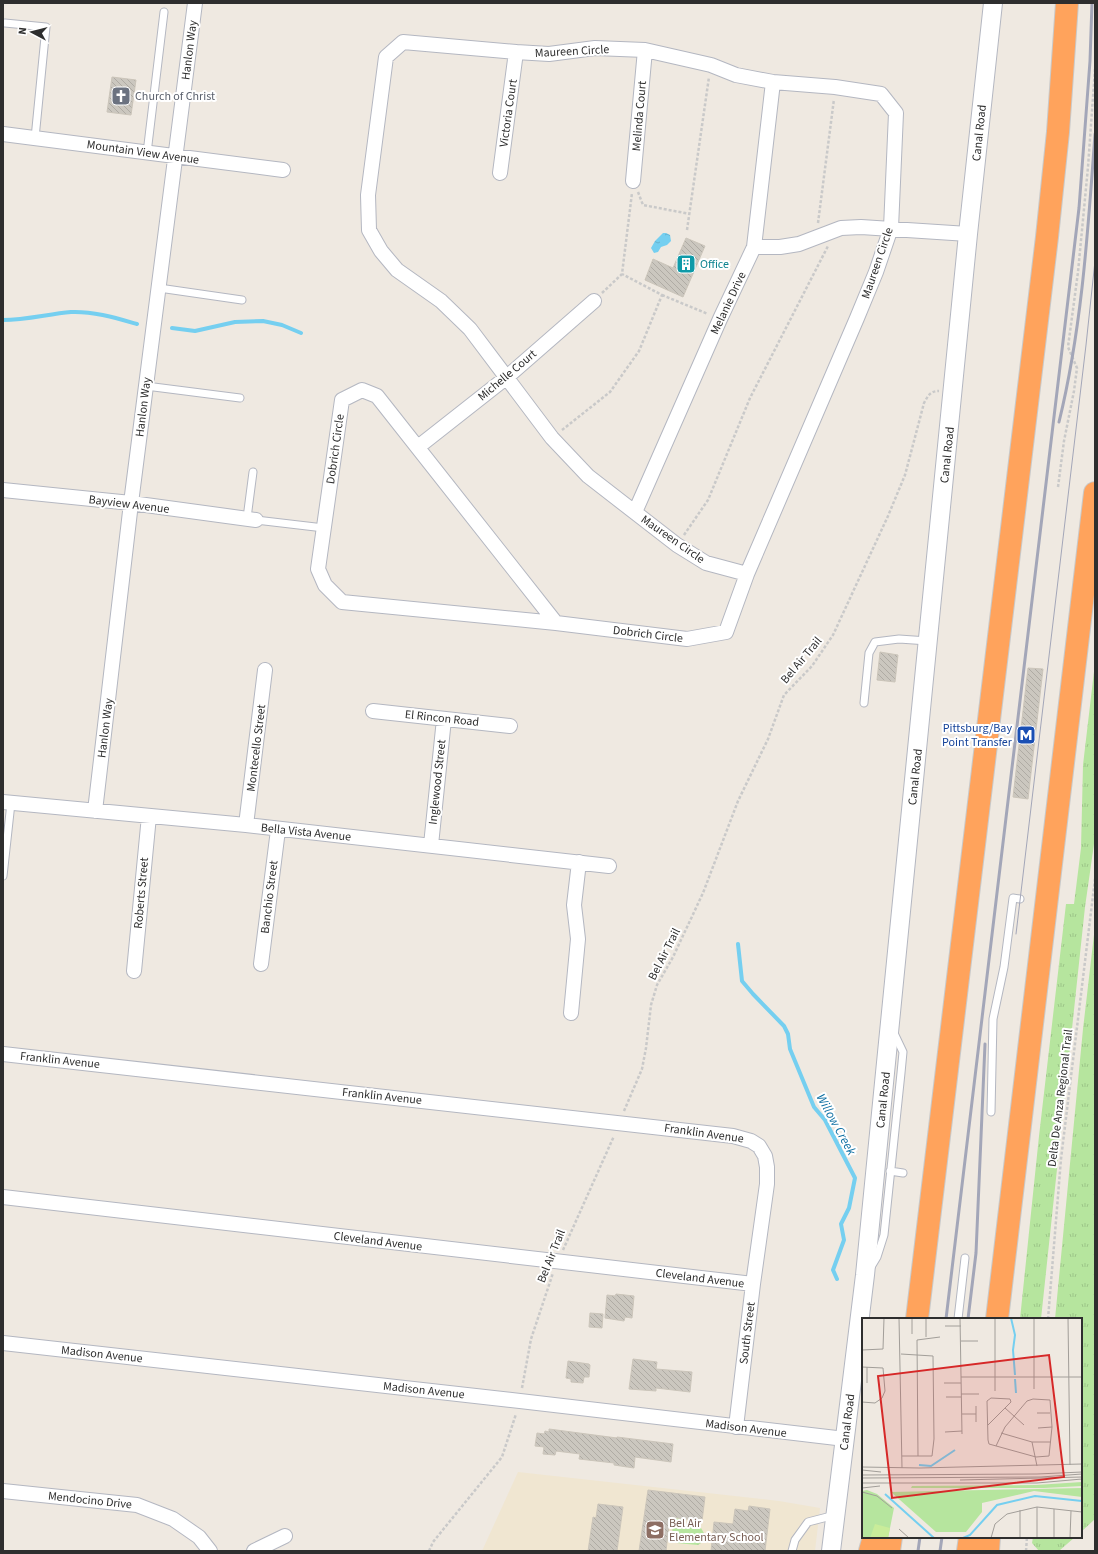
<svg xmlns="http://www.w3.org/2000/svg" width="1098" height="1554" viewBox="0 0 1098 1554" font-family="'Source Sans 3',sans-serif">
	<defs>
		<pattern id="grass-tufts" width="24" height="20" patternUnits="userSpaceOnUse"><rect width="24" height="20" fill="#b6e59e"/><path d="M3 7l-1-3M5 7V3M7 7l1-3M15 17l-1-3M17 17v-4M19 17l1-3" fill="none" stroke="#9dc588"/></pattern>
		<pattern id="water-ripples" width="26" height="14" patternUnits="userSpaceOnUse"><rect width="26" height="14" fill="#75cff0"/><path d="M2 4q2-2 4 0t4 0M15 11q2-2 4 0t4 0" fill="none" stroke="#66b2ce"/></pattern>
		<pattern id="building-back-hatch" width="6" height="6" patternUnits="userSpaceOnUse"><rect width="6" height="6" fill="#cbc7bf"/><path d="M-1 5l2 2M0 0l6 6M5-1l2 2" fill="none" stroke="#afaba4"/></pattern>
	</defs>
	<rect width="100%" height="100%" fill="#efe9e1"/>
	<!-- education -->
	<path fill="#f0e6d1" d="M518 1472 779 1501 820 1508 815 1551H482Z"/>
	<!-- grass -->
	<path fill="url(#grass-tufts)" d="M1095 663V837L1085 907 1041 1319H1020L1039 1136 1066 904H1074L1081 848 1083 765Z
		M1095 926V1519L1081 1532V1319H1055L1083 1029Z
		M673 1518 682 1519 686 1526 701 1528 705 1535 704 1541 698 1545 676 1543 672 1537Z
		M1033 1537H1075L1059 1551H1039L1032 1543Z"/>
	<!-- water -->
	<path fill="url(#water-ripples)" d="M663 233H666L670 235 671 241 667 245 661 247 658 252 654 253 651 248 655 241Z"/>
	<g fill="none" stroke-linecap="round" stroke-linejoin="round">
		<!-- stream -->
		<path stroke="#75cff0" stroke-width="4" d="M3 320C26 320 48 314 71 312 93 311 116 318 137 324
			M172 328 195 331 235 322 263 321 282 325 301 333
			M738 944 742 981 753 994 784 1026 788 1034 790 1049 814 1107 825 1120 855 1178 849 1208 841 1224 844 1240 833 1270 837 1279"/>
	</g>
	<!-- building -->
	<path fill="url(#building-back-hatch)" stroke="#cbc5ba" d="M112 77 136 80 131 115 107 112Z
		M686 238 705 246 683 297 645 280 653 259 673 268Z
		M880 652 898 655 895 682 877 680Z
		M1028 668 1043 669 1028 799 1013 797Z
		M616 1294 634 1296 632 1318 625 1317 624 1321 605 1318 607 1295 615 1296Z
		M590 1313 603 1314 602 1328 589 1327Z
		M633 1359 657 1362 656 1369 692 1372 690 1392 656 1388V1391L629 1389Z
		M568 1361 589 1364 590 1365 589 1377H584L583 1383 571 1382V1379L566 1378Z
		M549 1429 617 1438V1437L673 1444 671 1462 635 1457 634 1468 614 1465V1463L579 1459 580 1454 556 1451 555 1455 543 1454 544 1447 535 1446 537 1433 544 1434 545 1431 549 1432Z
		M648 1490 705 1497 702 1521 670 1517 666 1551H639Z
		M598 1504 623 1507 617 1551H588L593 1517 596 1518Z
		M749 1506 770 1509 765 1551H711L714 1522 733 1524 735 1509 748 1511Z"/>
	<g fill="none" stroke-linecap="round" stroke-linejoin="round">
		<defs>
			<path id="service" d="M5 23 46 27 35 138
				M147 153 164 12
				M159 288 242 300
				M146 386 240 398
				M247 518 253 472
				M256 520 324 528
				M864 703 869 653 875 642 899 639 928 641
				M3 876 11 803
				M991 1112 993 1019 1004 967 1013 898 1020 899
				M890 1171 903 1173
				M871 1267 877 1257 884 1235 901 1073 903 1052 893 1031
				M958 1319 965 1258
				M792 1551 795 1540 808 1522 835 1515"/>
			<path id="minor" d="M3 134 283 170
				M500 173 516 52
				M633 181 645 50
				M754 247H780L799 244 841 228 861 227 968 234
				M418 447 507 377 594 301
				M3 490 131 503 256 520
				M635 512 720 319 754 247 773 82
				M556 623 377 396 362 390 342 400 318 569 325 585 342 602 556 623 687 639 726 632 747 574 857 318 876 272 891 228 896 113 881 94 835 87 773 82 736 75 711 65 645 50 595 48 549 54 516 52 403 42 386 57 368 195 369 230 381 251 397 270 441 301 470 329 552 438 588 476 677 545 706 563 747 574
				M373 711 510 726
				M3 802 246 825 609 866
				M95 811 131 503 195 3
				M246 825 265 670
				M431 845 444 719
				M261 964 278 830
				M134 971 149 816
				M571 1013 578 939 574 905 579 862
				M3 1054 733 1136 751 1141 759 1146 765 1156 767 1167V1184L753 1284 736 1427
				M3 1197 753 1284
				M3 1343 520 1401 845 1439
				M3 1491 137 1505 173 1519 199 1537 210 1551
				M254 1551 285 1536"/>
			<path id="tertiary" d="M831 1551 865 1275 968 234 993 3"/>
			<path id="motorway" d="M917 1319 1047 237 1058 132 1067 3
				M997 1319 1095 493
				M870 1551 874 1537
				M889 1551 891 1537
				M968 1551 970 1537
				M988 1551 989 1537"/>
		</defs>
		<!-- service casing -->
		<use href="#service" stroke="#b4b7c1" stroke-width="9"/>
		<!-- minor casing -->
		<use href="#minor" stroke="#b4b7c1" stroke-width="16"/>
		<!-- tertiary casing -->
		<use href="#tertiary" stroke="#b4b7c1" stroke-width="20"/>
		<!-- motorway casing -->
		<use href="#motorway" stroke="#c9c9c9" stroke-width="24"/>
		<!-- path -->
		<path stroke="#c9c9c9" stroke-width="2.5" stroke-dasharray="3 2" stroke-linecap="butt" d="M638 192 643 205 690 214
			M818 223 834 99
			M687 230 709 77
			M602 293 622 274 632 193
			M662 295 708 314
			M562 430 610 392 639 351 662 295 622 274
			M1058 487 1064 441 1074 391 1077 368 1068 347 1078 272 1088 167 1095 69
			M684 535 708 500 750 398 828 246
			M624 1111 642 1069 646 1048 651 1005 657 985 673 957 703 893 738 801 768 739 784 695 812 666 833 635 888 516 905 475 924 403C928 396 930 391 939 391
			M563 1250 614 1136
			M1048 1319 1061 1159 1095 879
			M522 1388 531 1339 553 1273
			M429 1551 433 1542 502 1457 516 1414
			M1026 1551 1027 1537"/>
		<!-- service -->
		<use href="#service" stroke="#fff" stroke-width="7"/>
		<!-- minor -->
		<use href="#minor" stroke="#fff" stroke-width="14"/>
		<!-- tertiary -->
		<use href="#tertiary" stroke="#fff" stroke-width="18"/>
		<!-- motorway -->
		<use href="#motorway" stroke="#ffa35c" stroke-width="22"/>
		<!-- tram -->
		<path stroke="#a3a6b8" stroke-width="1" d="M1016 934 1086 345 1095 261"/>
		<!-- rail -->
		<path stroke="#a3a6b8" stroke-width="3" d="M1059 422C1082 328 1088 230 1095 134
			M946 1319 1079 208 1090 61 1092 3
			M968 1319 976 1253 985 1044
			M918 1551 920 1537
			M940 1551 942 1537"/>
	</g>
	<!-- icons -->
	<defs>
		<symbol id="church-square" viewBox="-11 -11 22 22"><rect x="-9" y="-9" width="18" height="18" rx="4" fill="#6b7280" stroke="#fff"/><path d="M-1.2-6h2.4v3.5h3.3v2.4h-3.3V6h-2.4V-.1h-3.3v-2.4h3.3Z" fill="#fff"/></symbol>
		<symbol id="building-square" viewBox="-11 -11 22 22"><rect x="-9" y="-9" width="18" height="18" rx="4" fill="#0f9aa8" stroke="#fff"/><path d="M-4-6H4V6H1V3H-1V6H-4ZM-2.5-4.3h1.7v1.8h-1.7ZM.8-4.3h1.7v1.8H.8ZM-2.5-1h1.7V.8h-1.7ZM.8-1h1.7V.8H.8Z" fill="#fff"/></symbol>
		<symbol id="metro-square" viewBox="-11 -11 22 22"><rect x="-9" y="-9" width="18" height="18" rx="4" fill="#1a4fb4" stroke="#fff"/><path d="M-5.5 5V-5H-3L0 0L3-5H5.5V5H3V-.5L0 4L-3-.5V5Z" fill="#fff"/></symbol>
		<symbol id="school-square" viewBox="-11 -11 22 22"><rect x="-9" y="-9" width="18" height="18" rx="4" fill="#8d6e63" stroke="#fff"/><path d="M0-5L7-2L0 1L-7-2ZM-4 1L0 2.5L4 1V4Q0 6-4 4Z" fill="#fff"/></symbol>
	</defs>
	<g fill-rule="evenodd">
		<use href="#church-square" x="110" y="85" width="22" height="22"/>
		<use href="#building-square" x="675" y="253" width="22" height="22"/>
		<use href="#metro-square" x="1015" y="724" width="22" height="22"/>
		<use href="#school-square" x="644" y="1519" width="22" height="22"/>
	</g>
	<g text-anchor="middle" stroke-width="4" stroke-linejoin="round" paint-order="stroke">
		<!-- street labels -->
		<g font-size="12" fill="#2e2e2e" stroke="#fff">
			<text transform="translate(189 50) rotate(-83)" y="4">Hanlon Way</text>
			<text transform="translate(572 51) rotate(-3)" y="4">Maureen Circle</text>
			<text transform="translate(508 113) rotate(-82)" y="4">Victoria Court</text>
			<text transform="translate(639 116) rotate(-85)" y="4">Melinda Court</text>
			<text transform="translate(979 133) rotate(-84)" y="4">Canal Road</text>
			<text transform="translate(143 152) rotate(8)" y="4">Mountain View Avenue</text>
			<text transform="translate(877 263) rotate(-71)" y="4">Maureen Circle</text>
			<text transform="translate(728 303) rotate(-65)" y="4">Melanie Drive</text>
			<text transform="translate(507 375) rotate(-40)" y="4">Michelle Court</text>
			<text transform="translate(143 407) rotate(-83)" y="4">Hanlon Way</text>
			<text transform="translate(335 449) rotate(-82)" y="4">Dobrich Circle</text>
			<text transform="translate(947 455) rotate(-84)" y="4">Canal Road</text>
			<text transform="translate(129 504) rotate(7)" y="4">Bayview Avenue</text>
			<text transform="translate(673 539) rotate(35)" y="4">Maureen Circle</text>
			<text transform="translate(648 634) rotate(7)" y="4">Dobrich Circle</text>
			<text transform="translate(801 660) rotate(-50)" y="4">Bel Air Trail</text>
			<text transform="translate(442 718) rotate(6)" y="4">El Rincon Road</text>
			<text transform="translate(105 728) rotate(-83)" y="4">Hanlon Way</text>
			<text transform="translate(256 748) rotate(-83)" y="4">Montecello Street</text>
			<text transform="translate(915 777) rotate(-84)" y="4">Canal Road</text>
			<text transform="translate(437 782) rotate(-84)" y="4">Inglewood Street</text>
			<text transform="translate(306 832) rotate(6)" y="4">Bella Vista Avenue</text>
			<text transform="translate(141 893) rotate(-85)" y="4">Roberts Street</text>
			<text transform="translate(269 897) rotate(-83)" y="4">Banchio Street</text>
			<text transform="translate(664 954) rotate(-63)" y="4">Bel Air Trail</text>
			<text transform="translate(60 1060) rotate(6)" y="4">Franklin Avenue</text>
			<text transform="translate(382 1096) rotate(6)" y="4">Franklin Avenue</text>
			<text transform="translate(1060 1098) rotate(-83)" y="4">Delta De Anza Regional Trail</text>
			<text transform="translate(883 1100) rotate(-84)" y="4">Canal Road</text>
			<text transform="translate(704 1133) rotate(8)" y="4">Franklin Avenue</text>
			<text transform="translate(378 1241) rotate(7)" y="4">Cleveland Avenue</text>
			<text transform="translate(551 1256) rotate(-68)" y="4">Bel Air Trail</text>
			<text transform="translate(700 1278) rotate(7)" y="4">Cleveland Avenue</text>
			<text transform="translate(747 1333) rotate(-83)" y="4">South Street</text>
			<text transform="translate(102 1354) rotate(6)" y="4">Madison Avenue</text>
			<text transform="translate(424 1390) rotate(6)" y="4">Madison Avenue</text>
			<text transform="translate(847 1422) rotate(-83)" y="4">Canal Road</text>
			<text transform="translate(746 1428) rotate(7)" y="4">Madison Avenue</text>
			<text transform="translate(90 1500) rotate(6)" y="4">Mendocino Drive</text>
		</g>
		<!-- worship labels -->
		<g font-size="12" fill="#5b616d" stroke="#fff" text-anchor="start">
			<text x="135" y="100">Church of Christ</text>
		</g>
		<!-- culture labels -->
		<g font-size="12" fill="#0d838f" stroke="#fff" text-anchor="start">
			<text x="700" y="268">Office</text>
		</g>
		<!-- transit labels -->
		<g font-size="12" fill="#164399" stroke="#fff" text-anchor="end">
			<text x="1012" y="732">Pittsburg/Bay<tspan x="1012" dy="14">Point Transfer</tspan></text>
		</g>
		<!-- education labels -->
		<g font-size="12" fill="#785e54" stroke="#fff" text-anchor="start">
			<text x="669" y="1527">Bel Air<tspan x="669" dy="14">Elementary School</tspan></text>
		</g>
		<!-- water labels -->
		<g font-size="13" font-style="italic" fill="#0d6fa3" stroke="#fff">
			<text transform="translate(837 1124) rotate(61)" y="5">Willow Creek</text>
		</g>
	</g>
	<!-- overview -->
	<g transform="translate(862 1318)">
		<rect width="220" height="220" fill="#efe9e1"/>
		<path d="M220 164V168L182 170H49L50 168 174 167ZM220 170V179L172 173 120 185V194L104 214H74L29 174ZM5 172 15 176 32 190 26 220H0V173Z" fill="#b6e59e"/>
		<path d="M13 206 28 210 26 220H8Z" fill="#c9ec9a"/>
		<path fill="none" stroke="#75cff0" stroke-width="2" d="M149 0 153 17 151 32 153 57M153 61 154 75M57 147 69 148 93 132M23 176 72 220M101 220 108 217 135 187 173 178 220 183"/>
		<path fill="none" stroke="#a29e99" stroke-width="1" d="M37 0 40 150M50 0V16M98 0 100 116M206 0 208 147M83 8H99M64 19V0M99 23H116M0 32 21 31 22 0M39 36 71 38 72 121 70 138H40M0 49 21 50 23 73 20 80 13 85 0 84M99 59H220M5 65V49M82 65H99M172 71V0M133 73V0M99 76H117M84 79H99M114 88V104M143 90 162 107M175 95H188M100 96H114M126 107 149 84 148 81 129 80 125 83 126 122 127 126 174 139 187 138 190 109 188 82 171 81 165 83 143 109 134 128M176 110 190 109M83 114 100 113M139 115 170 124H189M170 124 175 148M56 138 55 22 78 19M0 149 58 150 220 146M0 152 19 154M0 157 175 156 220 154M0 160 179 159 220 156M98 162 220 159M0 165H175L220 161M0 170 18 168M0 174 15 178 30 190M158 192V220M37 211 47 220M129 220 133 206 145 196 175 189 220 194M175 220V189M192 220V191M208 220 209 193"/>
		<path fill="#d62828" fill-opacity="0.15" stroke="#d62828" stroke-width="2" d="M187 37 202 159 30 180 16 58Z"/>
		<rect width="220" height="220" fill="none" stroke="#2e2e2e" stroke-width="2"/>
	</g>
	<!-- border -->
	<rect width="1098" height="1554" fill="none" stroke="#2e2e2e" stroke-width="8"/>
	<!-- north arrow -->
	<g transform="translate(32 32) rotate(277)" stroke="#ffffff" stroke-width="3" paint-order="stroke">
	<path d="M0-3L7 15L0 10L-7 15Z" fill="#2e2e2e"/>
	<text y="-6" font-size="11" font-weight="bold" text-anchor="middle" fill="#2e2e2e">N</text>
	</g>
</svg>
